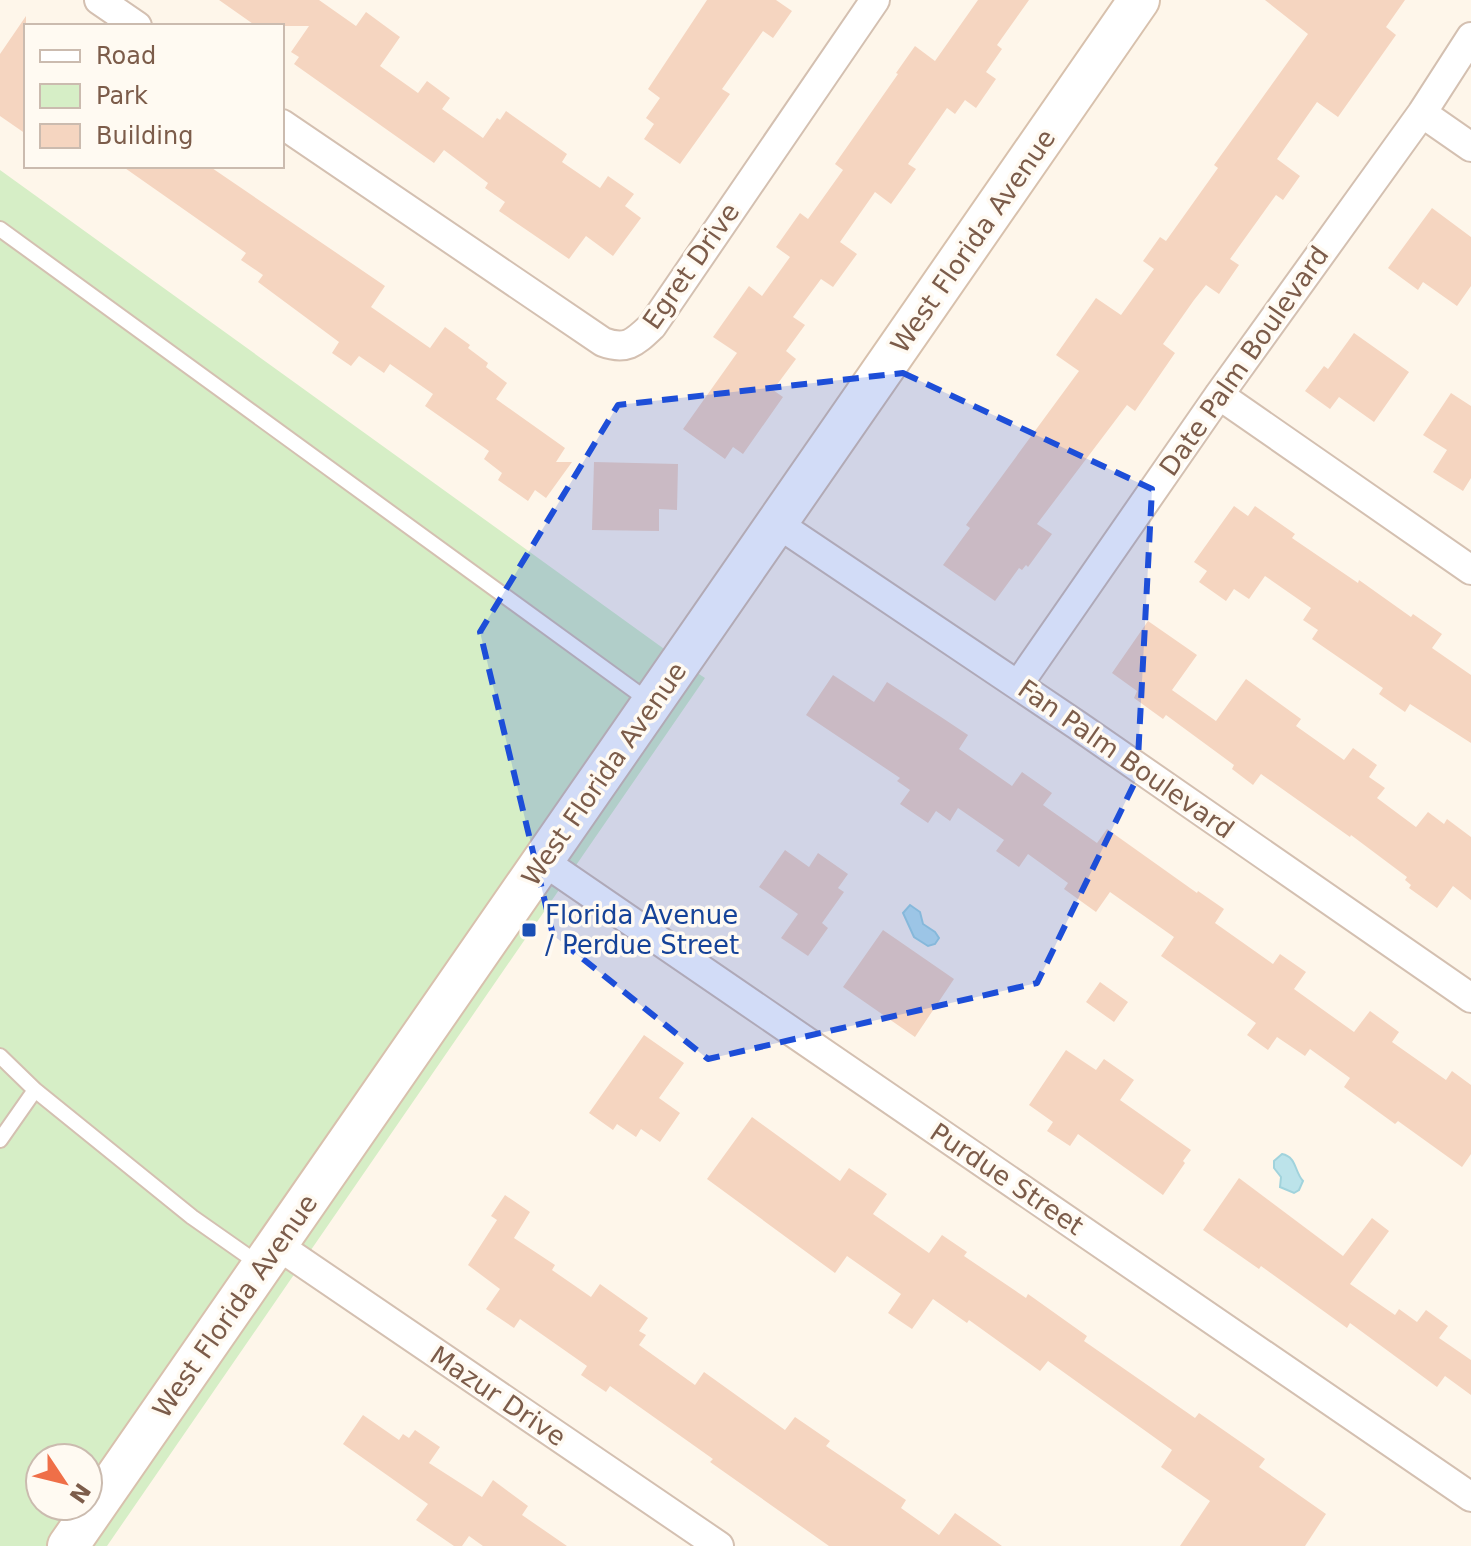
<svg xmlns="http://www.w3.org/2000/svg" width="1471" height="1546" viewBox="0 0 1471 1546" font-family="'DejaVu Sans',sans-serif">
	<rect width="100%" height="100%" fill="#fef6ea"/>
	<!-- green -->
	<path fill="#d6eec6" d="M0 170 667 651 88 1485V1458H40V1506H73L46 1546H0Z
		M696 672 705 678 107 1546H89Z"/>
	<!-- water -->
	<path fill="#bce3ea" stroke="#a1d3dc" stroke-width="2" d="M910 905 920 912 923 924 935 932 939 938 935 944 928 946 914 937 903 913Z
		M1282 1154C1297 1157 1294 1171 1303 1181L1299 1190 1294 1193 1280 1187 1281 1177 1274 1168V1161Z"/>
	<!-- building -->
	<path fill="#f5d5c0" d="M219 0H319L356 26 366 12 400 37 380 66 418 93 427 81 450 98 442 109 483 138 497 118 500 120 506 111 567 154 562 162 600 188 608 176 634 194 625 206 641 218 613 256 586 236 569 259 499 211 505 202 485 188 488 183 444 150 434 163 294 64 299 57 291 52 309 26H256Z
		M707 0H776L792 11 773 38 763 31 722 89 730 94 680 164 644 139 654 124 646 118 660 98 648 89Z
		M978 0H1029L997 45 1002 49 986 72 996 79 976 108 965 100 955 114 947 108 908 164 916 169 891 204 875 192 840 242 857 254 833 287 821 279 793 317 805 325 786 351 796 359 773 390 783 397 743 454 733 447 725 459 683 429 737 353 713 337 749 286 762 296 790 257 776 247 800 213 808 219 843 170 835 164 898 74 896 73 915 46 935 61Z
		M1265 0H1405L1386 27 1396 35 1338 117 1317 102 1277 159 1300 176 1283 200 1276 195 1230 259 1239 265 1219 294 1206 285 1194 300 1163 344 1175 353 1135 411 1127 405 1037 524 1052 534 1028 567 1026 565 1022 570 1019 568 995 601 943 565 970 528 966 525 1079 371 1056 355 1096 298 1121 315 1154 269 1143 261 1160 237 1166 241 1218 168 1214 165 1308 34Z
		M26 16V134L0 116V54Z
		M122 166H209L385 286 371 307 430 348 445 327 470 345 468 348 488 363 486 367 507 383 496 399 565 448 556 462H572L546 498 535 490 528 501 498 480 502 473 484 459 489 451 425 406 433 394 390 364 384 373 359 356 351 366 332 353 339 342 258 282 263 275 241 260 246 253Z
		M1432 208 1471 237V286L1457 306 1423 282 1418 290 1388 268Z
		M1354 333 1409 372 1374 422 1339 397 1330 409 1305 391 1324 366 1328 369Z
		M1451 393 1471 406V478L1463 491 1433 472 1447 450 1423 435Z
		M594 462 678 464 677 510 659 509V531L592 530Z
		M1234 506 1248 516 1255 506 1295 534 1292 538 1358 583 1359 580 1411 617 1413 614 1442 634 1432 648 1471 675V743L1410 704 1405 712 1379 694 1383 688 1312 639 1318 630 1303 620 1311 608 1265 576 1249 599 1234 589 1226 601 1199 582 1207 571 1194 562Z
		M1148 621 1197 655 1172 690 1216 721 1246 679 1301 719 1296 726 1344 760 1353 748 1377 765 1369 777 1385 788 1377 798 1416 827 1428 812 1444 824 1447 819 1471 837V900L1453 886 1437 908 1409 888 1411 885 1405 880 1407 877 1351 835 1350 837 1261 774 1253 785 1232 769 1234 765 1166 715 1163 719 1134 698 1137 691 1112 673Z
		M833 675 874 702 887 682 941 717 968 735 959 749 1012 786 1022 772 1052 793 1043 805 1097 843 1107 829 1197 893 1198 891 1224 909 1215 923 1273 964 1280 954 1306 972 1294 989 1354 1032 1370 1011 1399 1032 1392 1042 1446 1080 1452 1071 1471 1085V1154L1462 1167 1398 1121 1395 1124 1344 1087 1350 1078 1310 1049 1305 1056 1277 1037 1268 1050 1247 1035 1256 1023 1161 956 1174 937 1110 892 1096 912 1064 889 1068 883 1028 854 1019 867 996 851 1004 840 958 808 950 821 936 811 928 823 900 804 910 790 897 781 900 778 806 715Z
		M785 850 809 867 818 853 848 874 838 888 844 892 822 923 828 928 808 956 781 938 798 914 759 887Z
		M883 930 954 979 915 1037 843 987Z
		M1100 982 1128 1002 1114 1022 1086 1002Z
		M644 1035 684 1063 659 1098 680 1113 660 1142 641 1129 636 1137 617 1124 613 1130 589 1113Z
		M1066 1050 1096 1070 1104 1059 1134 1080 1120 1100 1191 1150 1183 1161 1185 1163 1163 1195 1078 1134 1070 1146 1047 1131 1053 1122 1029 1105Z
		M752 1117 840 1181 849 1168 887 1194 873 1214 929 1253 942 1235 967 1252 964 1256 1026 1298 1028 1294 1087 1336 1084 1341 1195 1418 1199 1413 1265 1459 1259 1467 1326 1514 1305 1546H1180L1210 1501 1161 1467 1172 1450 1048 1361 1040 1371 969 1320 967 1323 933 1299 912 1329 888 1313 901 1294 847 1256 835 1273 707 1179Z
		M1239 1178 1343 1256 1372 1218 1389 1231 1350 1284 1395 1315 1399 1309 1417 1322 1426 1310 1448 1326 1439 1338 1471 1360V1395L1445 1376 1437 1387 1350 1323 1347 1328 1261 1266 1259 1269 1203 1230Z
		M505 1195 530 1212 514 1238 555 1265 552 1270 591 1297 600 1284 648 1318 639 1331 646 1335 639 1345 695 1385 704 1372 785 1430 795 1417 830 1441 826 1446 906 1500 901 1508 939 1535 955 1513 1002 1546H829L710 1462 713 1459 610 1386 606 1392 581 1375 587 1366 520 1319 514 1328 486 1309 500 1289 468 1265 497 1220 491 1216Z
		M363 1415 399 1440 403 1434 409 1438 415 1430 440 1447 429 1463 482 1497 493 1480 528 1506 522 1515 567 1546H483L469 1536 462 1546H454L416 1520 428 1504 343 1444Z"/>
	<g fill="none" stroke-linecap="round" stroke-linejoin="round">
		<defs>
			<path id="lane" d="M0 229 649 701
				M0 1056 35 1090
				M0 1140 35 1090 192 1217 259 1264"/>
			<path id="street" d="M99 0 137 26
				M1422 113 1471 147
				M282 124 603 342C627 351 635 342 652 326L875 0
				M1219 395 1471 570
				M778 524 1077 725 1471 998
				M1018 685 1219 395 1422 113 1471 37
				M543 861 1471 1497
				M277 1245 719 1546"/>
			<path id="secondary" d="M68 1546 1139 0"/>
		</defs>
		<!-- lane casing -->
		<use href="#lane" stroke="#d4c0b1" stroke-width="18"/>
		<!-- street casing -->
		<use href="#street" stroke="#d4c0b1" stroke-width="32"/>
		<!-- secondary casing -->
		<use href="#secondary" stroke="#d8c1ad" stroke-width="44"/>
		<!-- lane -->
		<use href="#lane" stroke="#fff" stroke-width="14"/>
		<!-- street -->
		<use href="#street" stroke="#fff" stroke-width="28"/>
		<!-- secondary -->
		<use href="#secondary" stroke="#fff" stroke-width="40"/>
	</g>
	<!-- marked area -->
	<path fill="#1d4ed8" fill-opacity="0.2" stroke="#1d4ed8" stroke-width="6" stroke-dasharray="16 10" stroke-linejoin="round" d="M903 373 1152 489 1137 778 1037 983 708 1059 553 935 480 632 618 405Z"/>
	<!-- markers -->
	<rect fill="#1a4fb4" stroke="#fffaf2" stroke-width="3" x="521" y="922" width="16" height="16" rx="4"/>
	<g text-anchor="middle" stroke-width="7" stroke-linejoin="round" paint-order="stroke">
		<!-- street labels -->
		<g font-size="26" fill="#7c5c4a" stroke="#fffaf2">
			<text transform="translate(973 241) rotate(-55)" y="9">West Florida Avenue</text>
			<text transform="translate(691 266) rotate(-55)" y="9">Egret Drive</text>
			<text transform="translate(1244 361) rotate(-55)" y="9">Date Palm Boulevard</text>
			<text transform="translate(1126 759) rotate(35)" y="9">Fan Palm Boulevard</text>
			<text transform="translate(604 774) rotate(-55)" y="9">West Florida Avenue</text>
			<text transform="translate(1007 1179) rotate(34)" y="9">Purdue Street</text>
			<text transform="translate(235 1306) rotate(-55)" y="9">West Florida Avenue</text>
			<text transform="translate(498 1396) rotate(34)" y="9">Mazur Drive</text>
		</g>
		<!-- transit labels -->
		<g font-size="26" fill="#164399" stroke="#fffaf2" text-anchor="start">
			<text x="545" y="924">Florida Avenue<tspan x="545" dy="30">/ Perdue Street</tspan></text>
		</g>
	</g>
	<!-- legend -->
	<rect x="24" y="24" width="260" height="144" fill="#fffaf2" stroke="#cbbbaf" stroke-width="2"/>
	<rect x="40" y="50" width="40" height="12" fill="#ffffff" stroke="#cbbbaf" stroke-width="2"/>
	<text x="96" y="64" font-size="24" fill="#7c5c4a">Road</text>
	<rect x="40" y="84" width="40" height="24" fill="#d6eec6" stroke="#cbbbaf" stroke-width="2"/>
	<text x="96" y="104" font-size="24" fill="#7c5c4a">Park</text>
	<rect x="40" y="124" width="40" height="24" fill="#f5d5c0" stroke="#cbbbaf" stroke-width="2"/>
	<text x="96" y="144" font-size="24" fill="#7c5c4a">Building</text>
	<!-- north arrow -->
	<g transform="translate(64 1482) rotate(125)"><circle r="38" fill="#fffaf2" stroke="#cbbbaf" stroke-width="2"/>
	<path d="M0-6L14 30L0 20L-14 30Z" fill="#ef6f48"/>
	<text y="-12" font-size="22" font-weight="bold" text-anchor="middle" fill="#7c5c4a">N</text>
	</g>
</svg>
